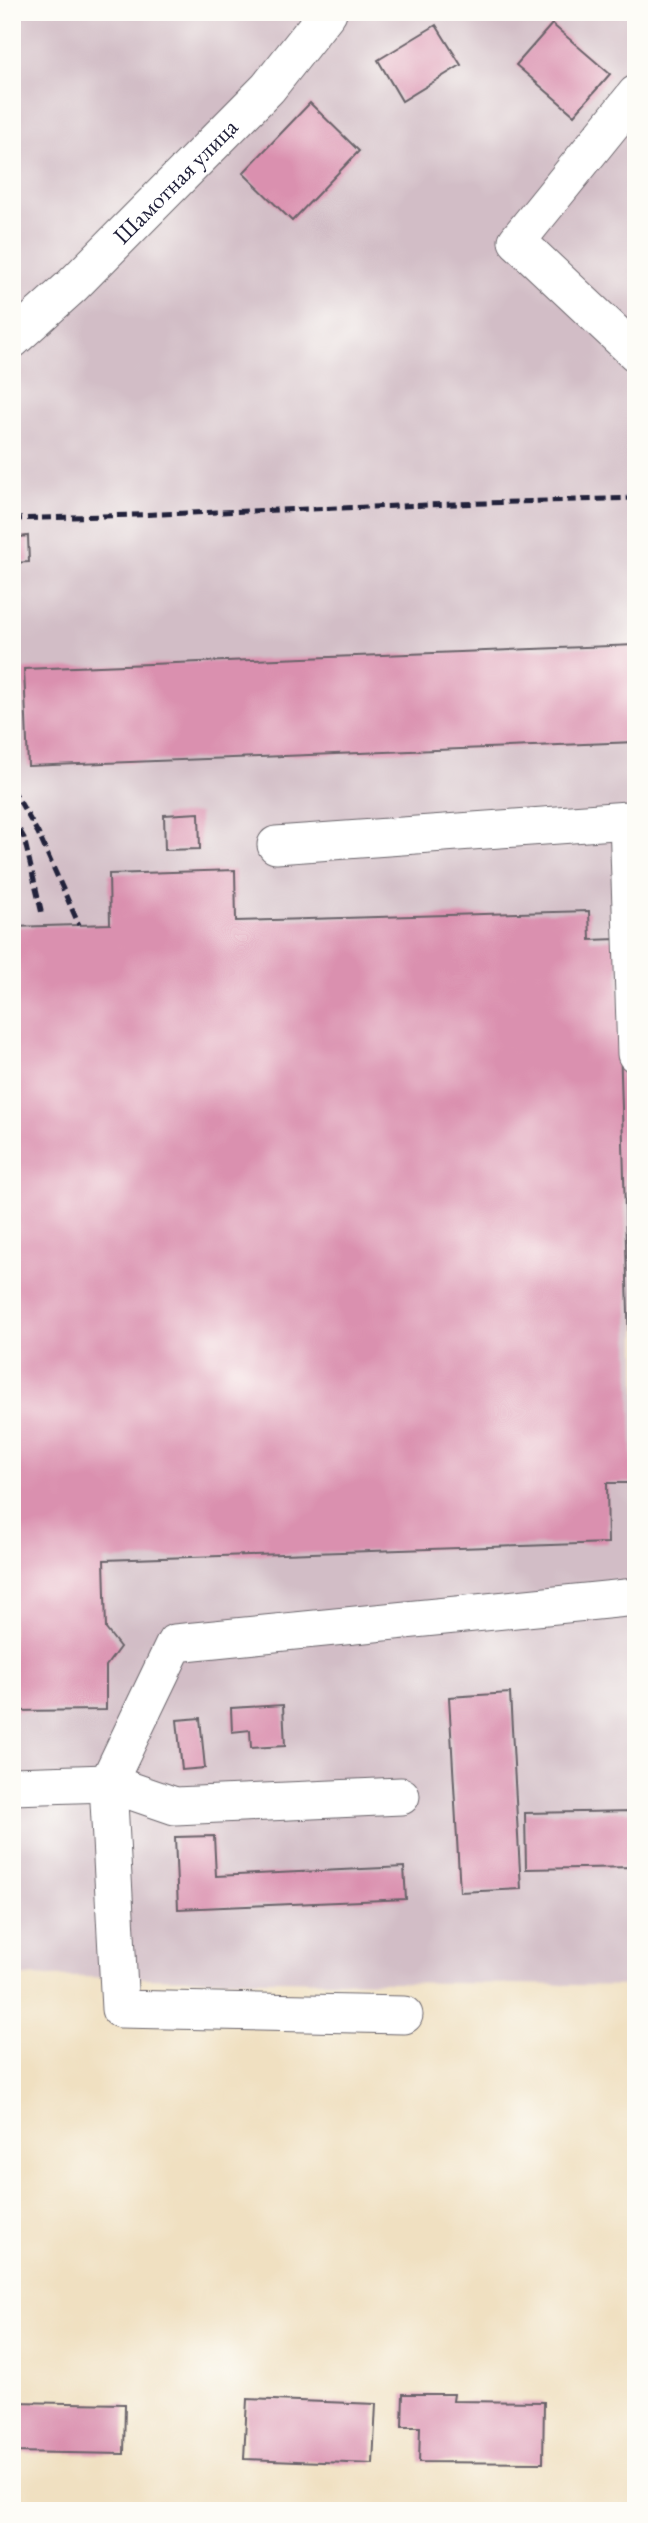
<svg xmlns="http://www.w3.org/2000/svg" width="648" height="2523" viewBox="0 0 648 2523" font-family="'EB Garamond',serif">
	<rect width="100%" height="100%" fill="#fdfcf7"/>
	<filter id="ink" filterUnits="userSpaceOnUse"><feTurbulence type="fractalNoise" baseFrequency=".0143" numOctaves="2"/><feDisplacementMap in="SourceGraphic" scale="14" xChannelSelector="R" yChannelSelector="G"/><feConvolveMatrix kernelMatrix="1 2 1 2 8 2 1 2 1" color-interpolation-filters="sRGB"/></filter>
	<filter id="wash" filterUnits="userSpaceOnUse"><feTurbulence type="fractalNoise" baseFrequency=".00686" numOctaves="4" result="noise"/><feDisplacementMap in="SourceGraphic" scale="28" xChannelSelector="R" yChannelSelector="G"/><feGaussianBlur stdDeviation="1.57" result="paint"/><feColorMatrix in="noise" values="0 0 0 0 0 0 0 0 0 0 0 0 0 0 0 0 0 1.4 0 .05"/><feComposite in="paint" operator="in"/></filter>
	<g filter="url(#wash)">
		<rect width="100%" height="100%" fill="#f0e0c1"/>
		<!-- industrial -->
		<path fill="#d2bdc6" d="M12 12H636V1986L12 1976Z"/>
		<g id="blocks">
			<!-- building -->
			<path fill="#da90af" d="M552 24 610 74 574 115 516 65Z
				M436 25 461 65 402 101 378 60Z
				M310 103 359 151 292 221 243 173Z
				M28 536 29 562 12 563V538Z
				M636 645V742L28 766 24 669Z
				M199 813 200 849 165 850 164 815Z
				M235 870 236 921 589 911 590 940 617 939 633 1483H607L608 1543 104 1560 106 1629 120 1647 106 1666V1710L12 1711V927L110 924 109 874Z
				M510 1693 521 1889 460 1892 449 1697Z
				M283 1705 285 1746 251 1748 250 1730 232 1732 231 1708Z
				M200 1718 205 1768 182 1770 177 1720Z
				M635 1811 636 1867 526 1869 525 1813Z
				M214 1836 216 1876 404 1867 406 1899 178 1909 175 1837Z
				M403 2394H454L453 2401 544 2402 543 2463 419 2462 420 2427H402Z
				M247 2399 376 2404 373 2464 244 2459Z
				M12 2402 125 2404 124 2454 12 2452Z"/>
		</g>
	</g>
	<g filter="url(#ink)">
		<use href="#blocks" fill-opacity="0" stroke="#6a646a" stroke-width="2"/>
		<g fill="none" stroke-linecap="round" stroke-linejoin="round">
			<defs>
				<g id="minor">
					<path d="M636 94 517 241 636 353"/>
					<path id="s1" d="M12 340 72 286 268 88 328 12"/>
					<path d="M636 819 628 820 636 1054"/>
					<path d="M276 845 628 820"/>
					<path d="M12 1786 108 1783 175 1806 401 1796"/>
					<path d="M404 2015 120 2009 108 1783 175 1643 636 1597"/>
				</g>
			</defs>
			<!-- minor casing -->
			<use href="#minor" stroke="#6a646a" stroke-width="39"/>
			<!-- minor -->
			<use href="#minor" stroke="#fff" stroke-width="37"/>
			<!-- rail -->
			<path stroke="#22223b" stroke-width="5" stroke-dasharray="10 5" stroke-linecap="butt" d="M12 519 636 498
				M12 788 38 833 79 925
				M12 817 24 838 42 914"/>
		</g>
	</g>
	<g text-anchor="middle" stroke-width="6" stroke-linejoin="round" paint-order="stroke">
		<!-- street labels -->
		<g font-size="24" fill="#22223b" stroke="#fdfcf7">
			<text dy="8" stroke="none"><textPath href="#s1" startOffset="228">Шамотная улица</textPath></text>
		</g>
	</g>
	<!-- margin -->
	<rect width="648" height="2523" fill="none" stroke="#fdfcf7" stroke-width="42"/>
</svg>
